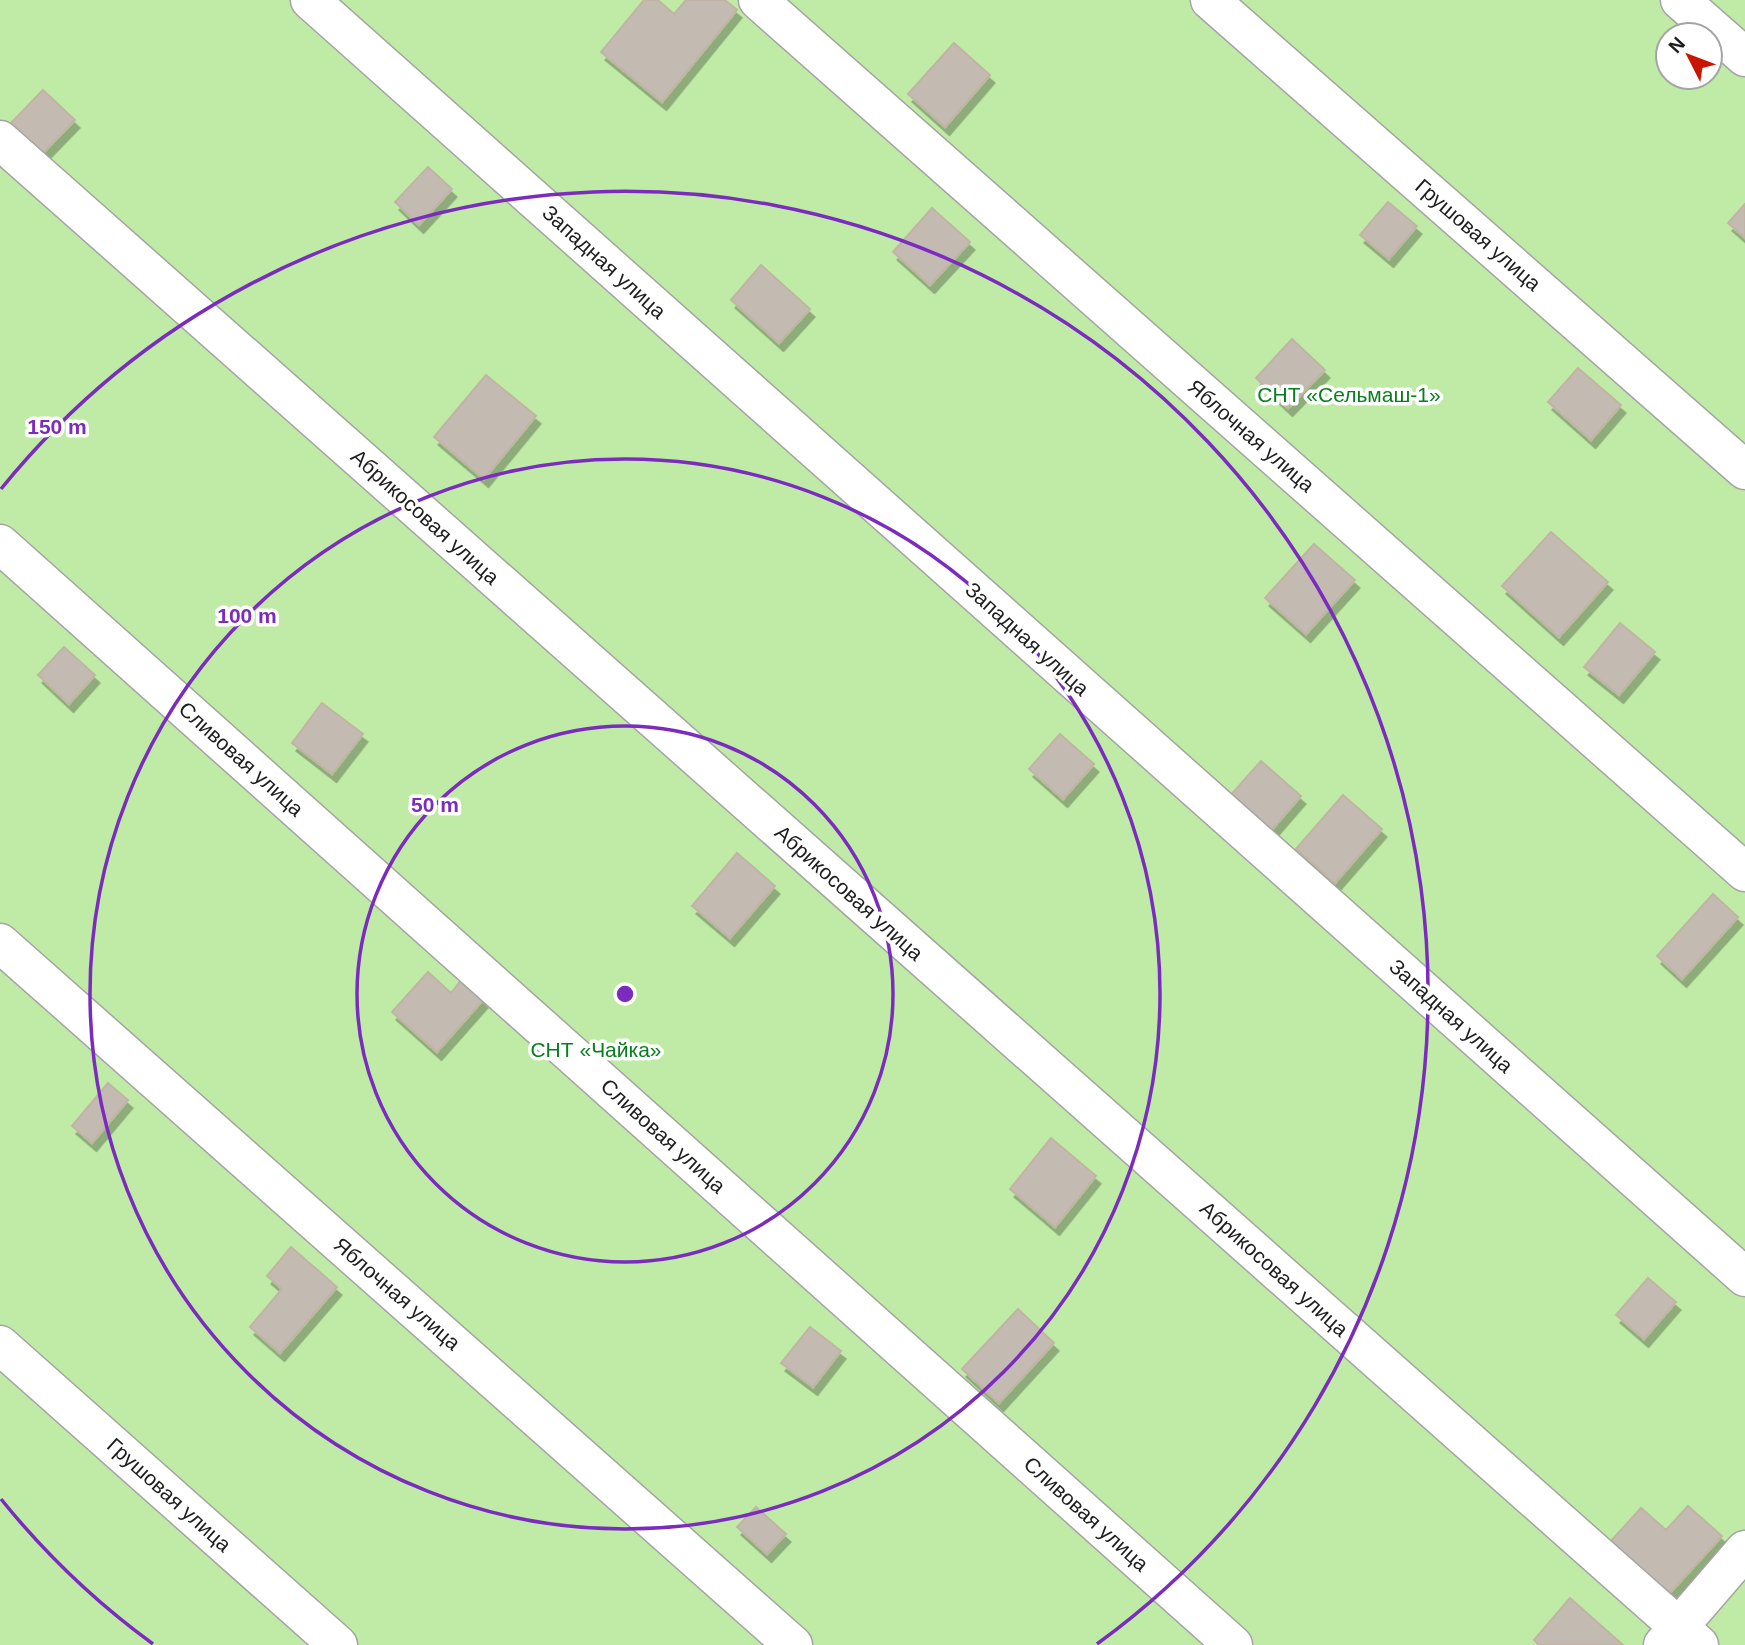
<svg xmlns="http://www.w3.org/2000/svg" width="1745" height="1645" viewBox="0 0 1745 1645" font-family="Arial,sans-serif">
	<defs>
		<filter id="shadow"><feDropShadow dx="4.5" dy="8" stdDeviation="0" flood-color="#0004"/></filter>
	</defs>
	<rect width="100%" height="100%" fill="#efece2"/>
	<!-- grass -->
	<path fill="#c0eba6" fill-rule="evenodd" d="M0 0H1745V1645H0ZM1668 35H1710V77H1668Z"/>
	<!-- building -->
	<path fill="#c3bbb2" stroke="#c1b4a4" stroke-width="2" filter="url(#shadow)" d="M644 0H658L674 14 686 0H725L737 10 662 102 601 52Z
		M954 43 990 75 945 127 908 94Z
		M43 90 75 120 40 156 9 125Z
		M428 167 452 189 419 225 395 202Z
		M1388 202 1417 226 1389 259 1360 235Z
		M1745 204V238L1728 223Z
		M932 208 970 242 930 285 893 252Z
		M761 265 810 309 779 343 731 300Z
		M1292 339 1325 370 1288 408 1256 378Z
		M1578 368 1621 405 1591 440 1548 402Z
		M486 375 536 416 484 479 434 437Z
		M1551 532 1608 582 1559 637 1502 586Z
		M1314 544 1355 580 1306 634 1265 598Z
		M1620 623 1655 652 1619 695 1584 667Z
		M64 647 95 675 69 704 38 675Z
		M322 703 363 734 332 774 292 743Z
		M1060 734 1094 764 1063 799 1029 769Z
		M1261 761 1301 796 1269 833 1229 797Z
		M1343 795 1382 829 1335 883 1296 849Z
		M737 853 775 886 730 938 692 906Z
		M1713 894 1738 917 1682 979 1657 956Z
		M428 972 451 993 461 980 483 1000 437 1052 392 1012Z
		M108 1083 128 1100 92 1143 72 1126Z
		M1051 1138 1096 1176 1055 1227 1010 1189Z
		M291 1247 337 1287 280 1353 250 1327 282 1289 267 1276Z
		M1648 1278 1676 1302 1644 1339 1616 1315Z
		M1018 1309 1054 1343 999 1403 962 1369Z
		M810 1327 841 1351 813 1387 781 1363Z
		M1688 1506 1722 1536 1668 1595 1610 1542 1641 1508 1666 1530Z
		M756 1507 786 1534 767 1554 737 1527Z
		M1570 1598 1623 1645H1539L1534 1640Z"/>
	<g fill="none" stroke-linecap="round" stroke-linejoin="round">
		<defs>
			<path id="minor" d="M310 0 1745 1277
				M758 0 1745 872
				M1210 0 1745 470
				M1680 0 1745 57
				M0 140 1699 1645
				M0 544 1233 1645
				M0 943 793 1645
				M0 1345 338 1645
				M1663 1645 1745 1550"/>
		</defs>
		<!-- minor casing -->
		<use href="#minor" stroke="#a4a4a4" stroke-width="41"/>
		<!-- minor -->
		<use href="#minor" stroke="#fff" stroke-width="38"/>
	</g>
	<!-- distance rings -->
	<g fill="none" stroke="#7b2cbf" stroke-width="3.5">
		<circle cx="625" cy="994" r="268"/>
		<circle cx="625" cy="994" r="535"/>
		<path d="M153 1644A803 803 0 0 1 1 1499M1 489A803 803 0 1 1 1097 1644"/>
	</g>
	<g text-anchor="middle" stroke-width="7" stroke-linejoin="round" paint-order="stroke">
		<!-- street labels -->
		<g font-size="21" fill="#1d1d1d" stroke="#fff">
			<text transform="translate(1478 235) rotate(41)" y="7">Грушовая улица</text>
			<text transform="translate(604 262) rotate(42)" y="7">Западная улица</text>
			<text transform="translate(1251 436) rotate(41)" y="7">Яблочная улица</text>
			<text transform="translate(425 517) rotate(42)" y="7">Абрикосовая улица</text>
			<text transform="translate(1027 639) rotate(42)" y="7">Западная улица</text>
			<text transform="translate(241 759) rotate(42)" y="7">Сливовая улица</text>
			<text transform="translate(849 893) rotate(42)" y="7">Абрикосовая улица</text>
			<text transform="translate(1451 1016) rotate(42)" y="7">Западная улица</text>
			<text transform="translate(663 1136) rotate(42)" y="7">Сливовая улица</text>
			<text transform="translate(1274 1269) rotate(42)" y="7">Абрикосовая улица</text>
			<text transform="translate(397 1294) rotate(41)" y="7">Яблочная улица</text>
			<text transform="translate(169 1495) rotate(42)" y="7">Грушовая улица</text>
			<text transform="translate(1086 1514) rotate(42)" y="7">Сливовая улица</text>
		</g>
		<!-- park labels -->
		<g font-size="21" fill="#087e1f" stroke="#fff">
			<text x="1349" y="402">СНТ «Сельмаш-1»</text>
			<text x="596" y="1057">СНТ «Чайка»</text>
		</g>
	</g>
	<circle cx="625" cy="994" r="10" fill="#7b2cbf" stroke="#fff" stroke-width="3.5"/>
	<g font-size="21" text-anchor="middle" font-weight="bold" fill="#7b2cbf" stroke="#fff" stroke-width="7" stroke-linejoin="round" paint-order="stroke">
		<text x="57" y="434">150 m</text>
		<text x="247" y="623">100 m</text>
		<text x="435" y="812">50 m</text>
	</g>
	<!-- north arrow -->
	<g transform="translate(1689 56) rotate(312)"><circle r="33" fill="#ffffff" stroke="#a5a5a5" stroke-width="2"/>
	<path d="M0-5L12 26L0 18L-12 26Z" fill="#ca1600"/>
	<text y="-10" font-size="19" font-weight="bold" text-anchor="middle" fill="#1d1d1d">N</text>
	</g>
</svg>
